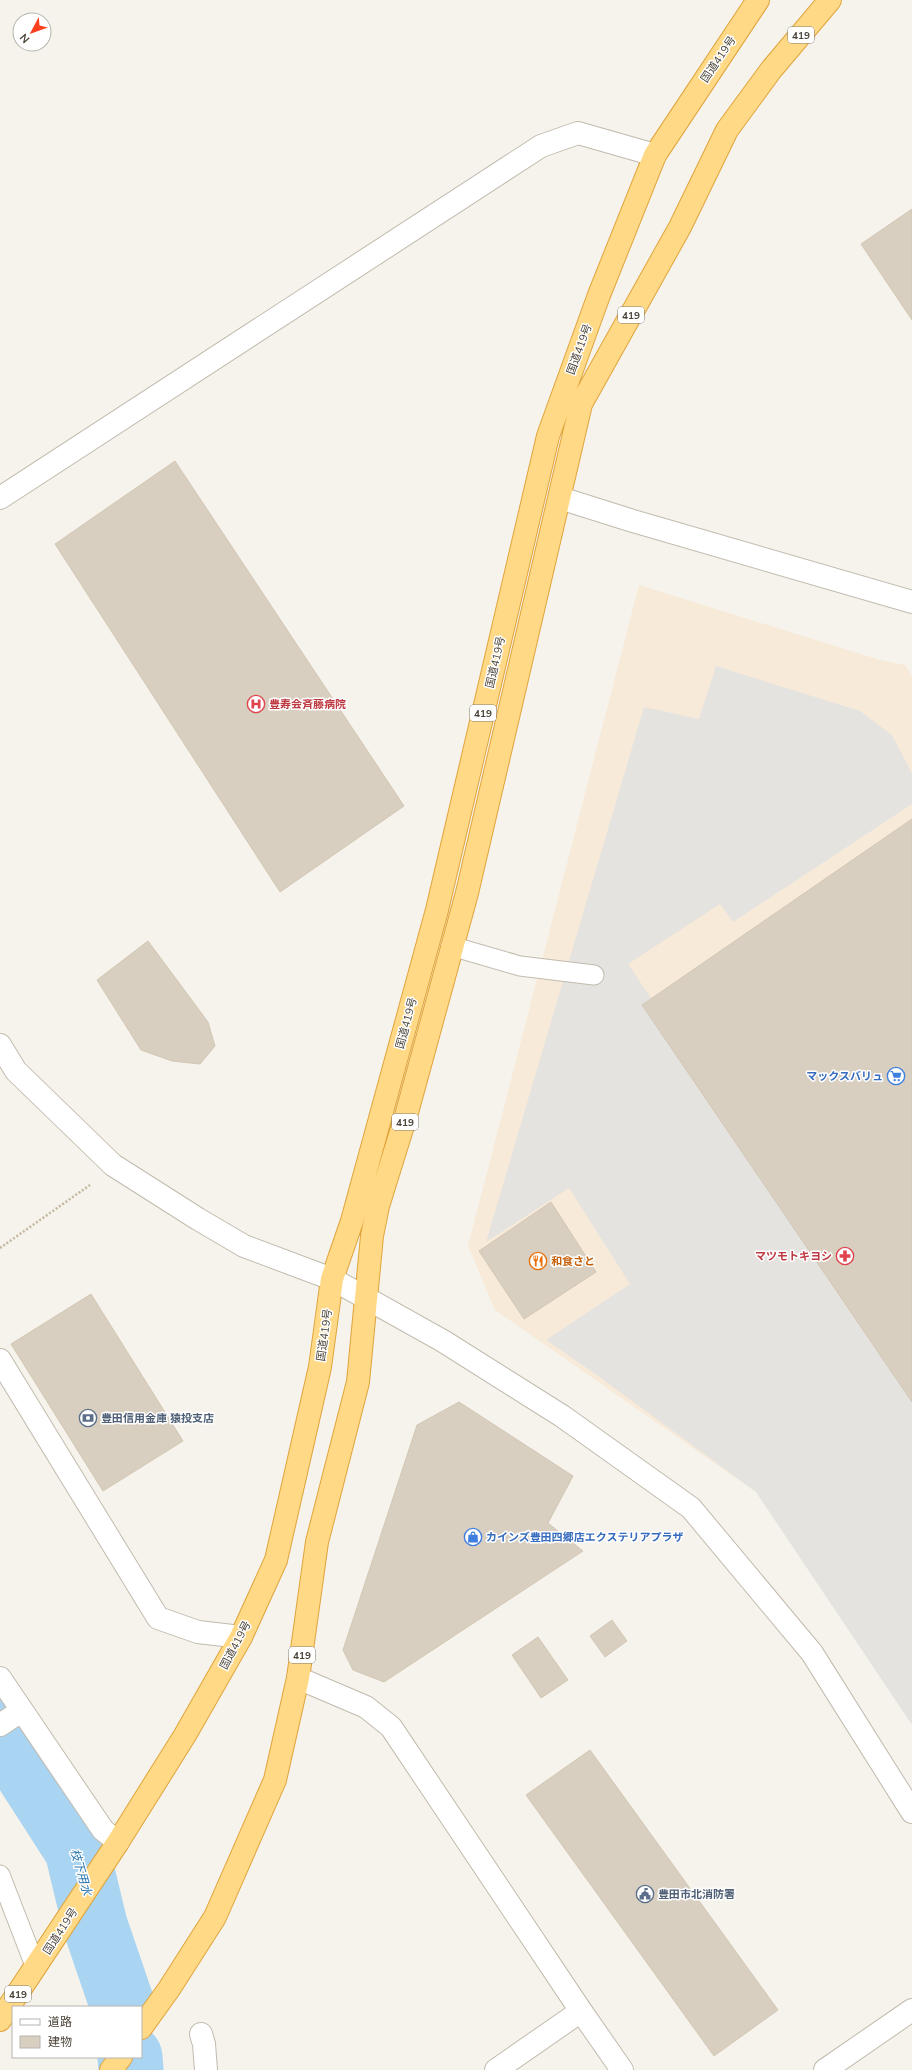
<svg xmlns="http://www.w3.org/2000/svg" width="912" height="2070" viewBox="0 0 912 2070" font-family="'Nunito Sans','Noto Sans JP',sans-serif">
	<rect width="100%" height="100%" fill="#f6f3ec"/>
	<!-- commercial -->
	<path fill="#f7ead8" d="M639 585 880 660 905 665 912 676V1720L756 1492 495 1310 468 1246Z"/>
	<!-- parking -->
	<path fill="#e5e3e0" d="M716 666 860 711 892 735 912 773V804L733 922 720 904 628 964 912 1385V1725L756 1492 594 1373 546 1340 630 1284 569 1188 486 1242 644 707 699 719Z"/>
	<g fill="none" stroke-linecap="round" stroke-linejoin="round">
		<!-- river -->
		<path stroke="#a9d4f2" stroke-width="65" d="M0 1730 77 1850 95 1925 123 2007
			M130 2057 131 2070"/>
	</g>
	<!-- building -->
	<path fill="#d8cfc1" stroke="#d3c7b4" d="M912 209V320L861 244Z
		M175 461 404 806 280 892 55 544Z
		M912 819V1402L642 1005Z
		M148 941 208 1022 215 1046 200 1064 172 1061 141 1050 97 980Z
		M551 1202 596 1272 524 1319 479 1251Z
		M91 1294 183 1441 103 1491 11 1344Z
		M459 1402 573 1476 548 1523 583 1551 384 1682 353 1670 343 1650 417 1425Z
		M612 1620 627 1641 605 1657 590 1636Z
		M538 1637 568 1680 541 1698 512 1655Z
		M590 1750 778 2010 714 2056 526 1795Z"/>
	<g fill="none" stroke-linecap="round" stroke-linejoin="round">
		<defs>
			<path id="service" d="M451 946 520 966 594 975
				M0 1875 36 1968"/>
			<path id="minor" d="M560 498 633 521 912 602
				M0 1360 158 1618 198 1632 241 1637
				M0 1678 103 1830 118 1842
				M298 1678 366 1707 391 1727 581 2011 622 2070
				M0 1725 21 1711
				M201 2034 204 2044 206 2070
				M496 2070 581 2011
				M825 2070 912 2010"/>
			<path id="tertiary" d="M0 498 541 146 578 133 655 155
				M0 1045 16 1071 113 1165 198 1219 244 1246 332 1279 443 1341 562 1416 691 1508 812 1653 912 1812"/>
			<path id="trunk" d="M0 2020 118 1842 185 1735 241 1637 276 1560 320 1367 332 1279 352 1221 437 910 548 436 599 295 655 155 758 0
				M141 2028 169 1989 215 1917 275 1780 298 1678 317 1542 358 1382 372 1236 378 1206 406 1116 467 893 581 404 680 227 727 130 771 70 830 0
				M111 2070 121 2057"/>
		</defs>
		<!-- service casing -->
		<use href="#service" stroke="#c2bbae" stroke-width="21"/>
		<!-- minor casing -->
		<use href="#minor" stroke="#c2bbae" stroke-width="24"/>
		<!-- tertiary casing -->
		<use href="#tertiary" stroke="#c2bbae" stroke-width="24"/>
		<!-- trunk casing -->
		<use href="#trunk" stroke="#e0a43c" stroke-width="24"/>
		<!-- path -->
		<path stroke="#c4b79f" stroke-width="2.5" stroke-dasharray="2 2" stroke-linecap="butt" d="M0 1248 90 1185"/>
		<!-- service -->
		<use href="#service" stroke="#fff" stroke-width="19"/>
		<!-- minor -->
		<use href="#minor" stroke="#fff" stroke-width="22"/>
		<!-- tertiary -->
		<use href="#tertiary" stroke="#fff" stroke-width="22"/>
		<!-- trunk -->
		<use href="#trunk" stroke="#ffd985" stroke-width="22"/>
	</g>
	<!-- icons -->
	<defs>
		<symbol id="hospital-ring" viewBox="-11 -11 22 22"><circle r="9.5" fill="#fff" stroke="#e0444e" stroke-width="1.5"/><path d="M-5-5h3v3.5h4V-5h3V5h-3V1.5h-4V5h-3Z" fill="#e0444e"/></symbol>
		<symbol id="supermarket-ring" viewBox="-11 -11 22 22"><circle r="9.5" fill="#fff" stroke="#3f7fe0" stroke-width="1.5"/><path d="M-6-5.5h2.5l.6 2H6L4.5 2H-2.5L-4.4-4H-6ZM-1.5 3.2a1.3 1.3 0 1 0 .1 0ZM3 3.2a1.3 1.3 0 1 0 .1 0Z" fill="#3f7fe0"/></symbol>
		<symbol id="pharmacy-ring" viewBox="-11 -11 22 22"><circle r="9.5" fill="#fff" stroke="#e0444e" stroke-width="1.5"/><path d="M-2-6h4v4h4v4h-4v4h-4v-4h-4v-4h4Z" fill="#e0444e"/></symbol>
		<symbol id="restaurant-ring" viewBox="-11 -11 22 22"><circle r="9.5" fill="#fff" stroke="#e8710a" stroke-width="1.5"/><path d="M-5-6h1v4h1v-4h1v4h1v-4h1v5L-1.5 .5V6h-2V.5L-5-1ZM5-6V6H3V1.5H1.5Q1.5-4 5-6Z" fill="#e8710a"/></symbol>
		<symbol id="bank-ring" viewBox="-11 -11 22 22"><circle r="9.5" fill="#fff" stroke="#5c6f8a" stroke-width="1.5"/><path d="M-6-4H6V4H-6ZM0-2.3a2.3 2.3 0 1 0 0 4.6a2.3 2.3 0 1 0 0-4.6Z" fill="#5c6f8a"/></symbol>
		<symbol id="shop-ring" viewBox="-11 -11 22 22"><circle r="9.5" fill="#fff" stroke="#3f7fe0" stroke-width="1.5"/><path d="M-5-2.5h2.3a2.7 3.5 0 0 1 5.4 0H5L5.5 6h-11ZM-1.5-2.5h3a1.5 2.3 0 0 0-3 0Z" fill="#3f7fe0"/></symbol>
		<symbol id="civic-ring" viewBox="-11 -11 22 22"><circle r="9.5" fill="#fff" stroke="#5c6f8a" stroke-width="1.5"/><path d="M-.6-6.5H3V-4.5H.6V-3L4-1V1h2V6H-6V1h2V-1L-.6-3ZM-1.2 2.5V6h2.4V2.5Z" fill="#5c6f8a"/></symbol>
	</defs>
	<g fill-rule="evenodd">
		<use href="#hospital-ring" x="246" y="694" width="20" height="20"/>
		<use href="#supermarket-ring" x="886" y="1066" width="20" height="20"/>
		<use href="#pharmacy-ring" x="835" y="1246" width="20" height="20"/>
		<use href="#restaurant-ring" x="528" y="1251" width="20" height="20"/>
		<use href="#bank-ring" x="78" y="1408" width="20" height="20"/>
		<use href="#shop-ring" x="463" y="1527" width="20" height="20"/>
		<use href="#civic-ring" x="635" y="1884" width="20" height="20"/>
	</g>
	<g text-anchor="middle" stroke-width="3" stroke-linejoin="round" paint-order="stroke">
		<!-- shield labels -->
		<g fill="#fff" stroke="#817c74" stroke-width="1">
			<rect x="788" y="27" width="26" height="16" rx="3"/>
			<rect x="618" y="307" width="26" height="16" rx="3"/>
			<rect x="470" y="705" width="26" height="16" rx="3"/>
			<rect x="392" y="1114" width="26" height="16" rx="3"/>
			<rect x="289" y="1647" width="26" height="16" rx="3"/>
			<rect x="5" y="1986" width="26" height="16" rx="3"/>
		</g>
		<g font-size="10" font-weight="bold" fill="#4b4439">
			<text x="801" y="39">419</text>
			<text x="631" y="319">419</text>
			<text x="483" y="717">419</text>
			<text x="405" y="1126">419</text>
			<text x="302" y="1659">419</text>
			<text x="18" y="1998">419</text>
		</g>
		<!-- street labels -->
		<g font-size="11" fill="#4b4439" stroke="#fff">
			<text transform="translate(718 59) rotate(-56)" y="4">国道419号</text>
			<text transform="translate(579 349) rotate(-70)" y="4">国道419号</text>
			<text transform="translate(495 662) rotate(-77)" y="4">国道419号</text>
			<text transform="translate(406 1023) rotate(-75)" y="4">国道419号</text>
			<text transform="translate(324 1335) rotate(-82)" y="4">国道419号</text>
			<text transform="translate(235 1645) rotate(-62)" y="4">国道419号</text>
			<text transform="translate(60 1931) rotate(-57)" y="4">国道419号</text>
		</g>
		<!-- health labels -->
		<g font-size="11" font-weight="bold" fill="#be3a42" stroke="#fff" text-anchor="start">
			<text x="269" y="708">豊寿会斉藤病院</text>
			<text x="832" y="1260" text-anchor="end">マツモトキヨシ</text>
		</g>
		<!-- shop labels -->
		<g font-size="11" font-weight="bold" fill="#366cbe" stroke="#fff" text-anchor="end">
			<text x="883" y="1080">マックスバリュ</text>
			<text x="486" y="1541" text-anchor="start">カインズ豊田四郷店エクステリアプラザ</text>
		</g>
		<!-- food labels -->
		<g font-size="11" font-weight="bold" fill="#c56008" stroke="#fff" text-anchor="start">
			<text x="551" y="1265">和食さと</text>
		</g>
		<!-- service labels -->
		<g font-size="11" font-weight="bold" fill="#4e5e75" stroke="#fff" text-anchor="start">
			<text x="101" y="1422">豊田信用金庫 猿投支店</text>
			<text x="658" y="1898">豊田市北消防署</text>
		</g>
		<!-- water labels -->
		<g font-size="12" font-style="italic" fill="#2e7ab2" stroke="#fff">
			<text transform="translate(81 1872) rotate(74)" y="4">枝下用水</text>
		</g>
	</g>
	<!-- legend -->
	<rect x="12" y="2006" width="130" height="52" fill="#ffffff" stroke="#b7b4b0"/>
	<rect x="20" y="2019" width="20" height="6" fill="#ffffff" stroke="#b7b4b0"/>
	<text x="48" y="2026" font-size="12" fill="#4b4439">道路</text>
	<rect x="20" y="2036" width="20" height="12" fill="#d8cfc1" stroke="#b7b4b0"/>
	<text x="48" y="2046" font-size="12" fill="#4b4439">建物</text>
	<!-- north arrow -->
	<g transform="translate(32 32) rotate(229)"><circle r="19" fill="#ffffff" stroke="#b7b4b0"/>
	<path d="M0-3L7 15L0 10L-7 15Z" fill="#fc3f1d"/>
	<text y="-6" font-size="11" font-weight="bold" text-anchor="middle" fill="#4b4439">N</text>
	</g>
</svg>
